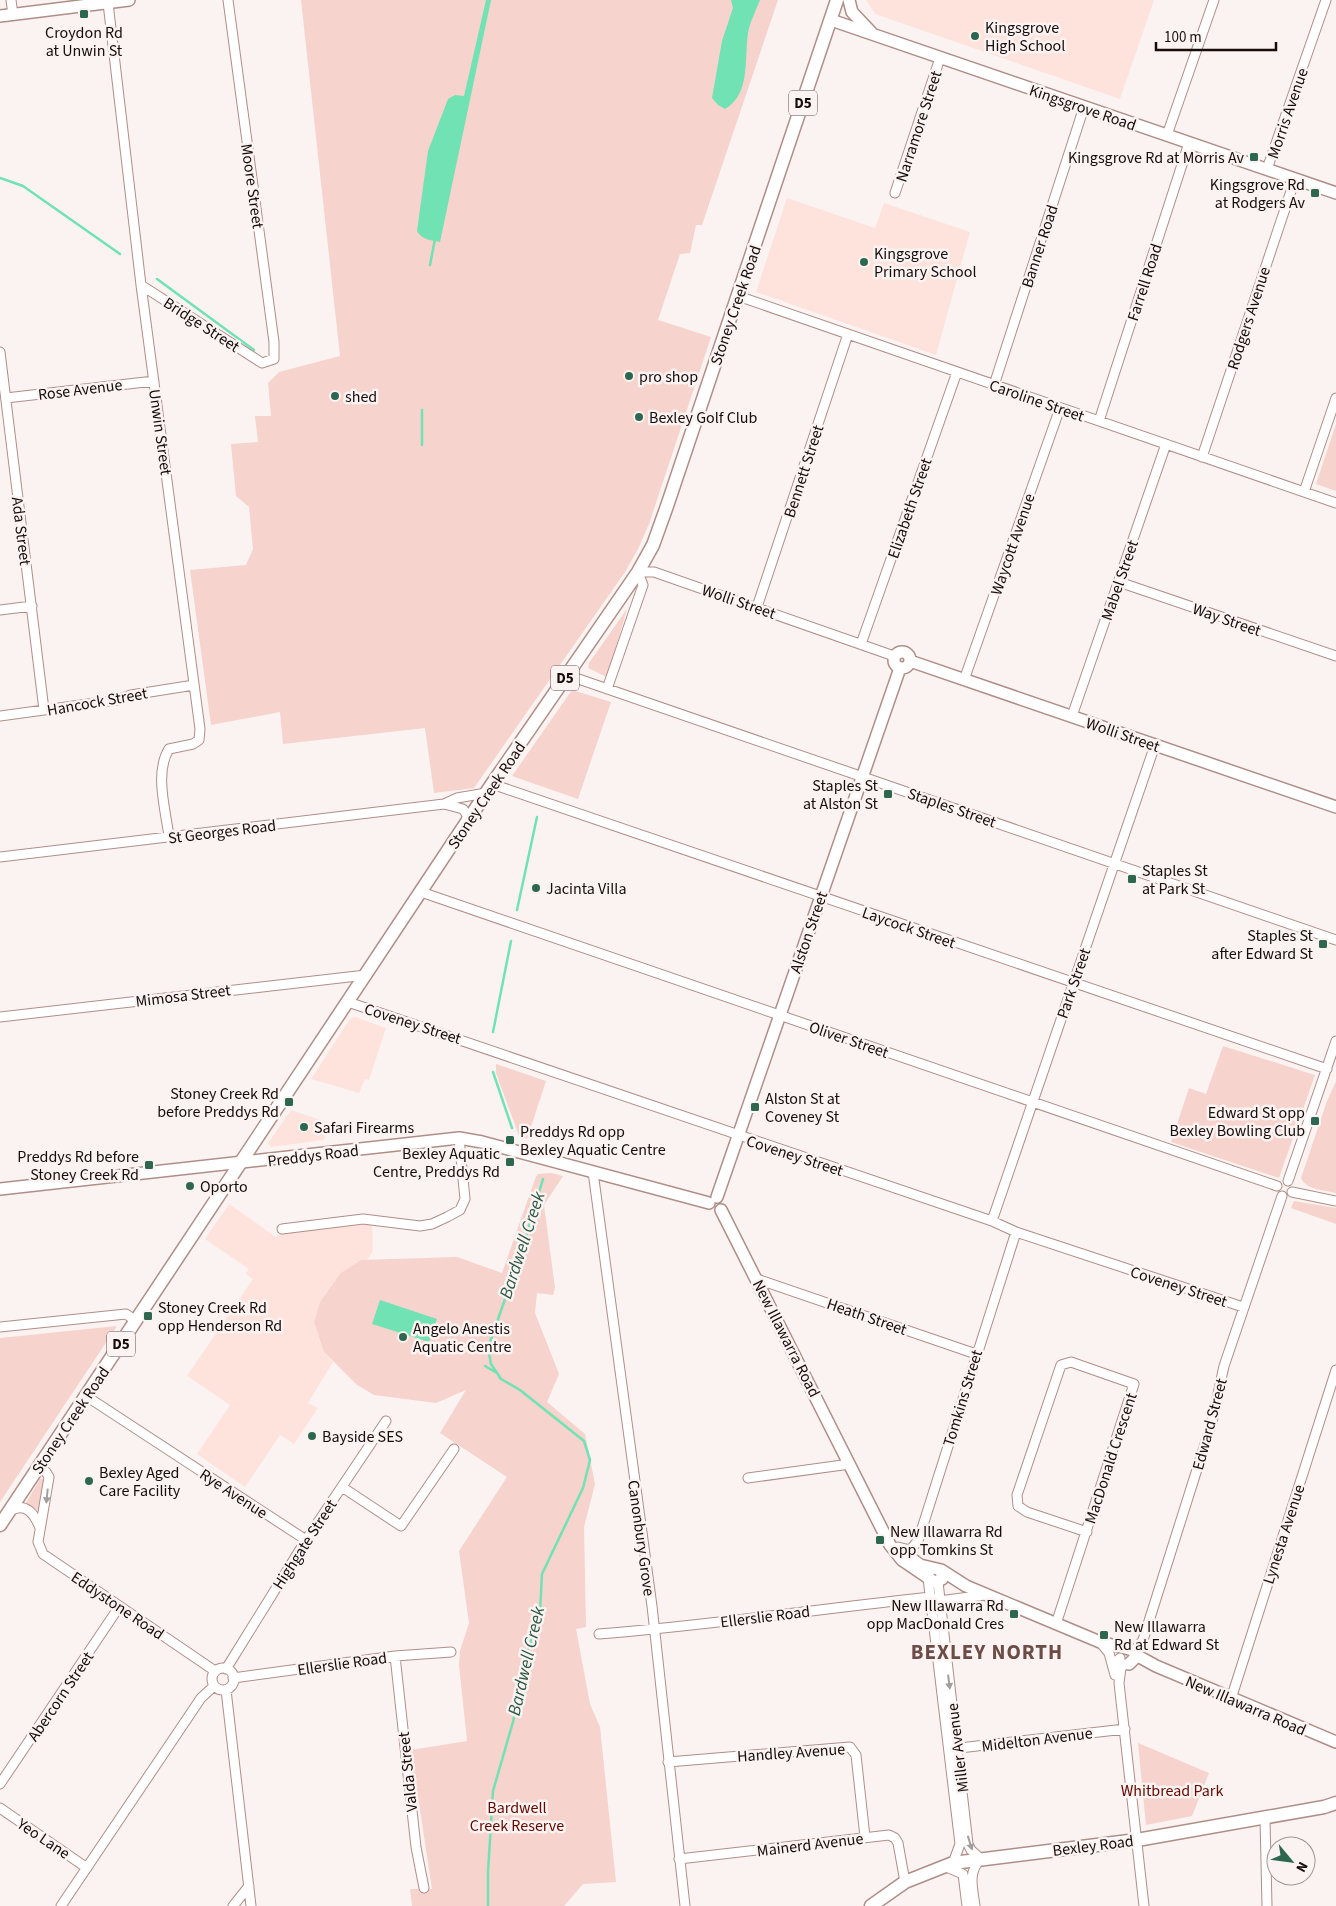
<svg xmlns="http://www.w3.org/2000/svg" width="1336" height="1906" viewBox="0 0 1336 1906" font-family="'Source Sans 3',sans-serif">
	<rect width="100%" height="100%" fill="#faf3f1"/>
	<!-- built -->
	<path fill="#fee3dd" d="M866 0H1154L1120 99 875 14Z
		M787 198 875 228 884 203 970 232 936 355 756 292Z
		M355 1017 386 1028 369 1080 365 1079 359 1093 311 1079 350 1019Z
		M291 1110 330 1123 324 1140 271 1147 268 1143Z
		M229 1204 276 1237 281 1233 372 1223 373 1251 367 1260H361L320 1302 314 1322 324 1352 333 1362 308 1403 318 1408 294 1444 280 1435 245 1487 197 1454 230 1405 187 1376 253 1279 246 1274 249 1269 205 1239Z"/>
	<!-- green -->
	<path fill="#f6d3cc" d="M301 0H778L702 225H696L690 253 680 254 658 320 711 337 649 524 638 549 625 572 474 788 434 793 425 728 283 744 280 712 211 725 190 570 246 565 253 549 249 507 236 496 231 444 258 442 255 416H271L268 383 279 372 340 356Z
		M1336 424V491L1316 484Z
		M627 609 607 677 588 668 589 663Z
		M572 690 611 702 578 799 512 776Z
		M1223 1046 1315 1075 1279 1178 1171 1142 1189 1088 1206 1094Z
		M496 1064 546 1081 527 1139 519 1136 496 1073Z
		M1336 1081V1193C1324 1190 1306 1190 1301 1178L1327 1101Z
		M551 1173 563 1176 544 1205 555 1288 553 1295 537 1293 535 1313 559 1374 547 1402 585 1434 595 1484 584 1527 586 1627 576 1629 590 1704 600 1727 616 1882 583 1884 564 1906H412L410 1889H432L411 1750 467 1741 459 1665 460 1651 469 1623 459 1551 507 1477 440 1433 466 1390 436 1403 374 1395 357 1385 324 1352 314 1322 320 1302 341 1273 361 1260 457 1257 502 1273 535 1179 538 1174Z
		M1294 1201 1336 1208V1224L1291 1208Z
		M117 1326 0 1502V1338Z
		M44 1478 45 1480 39 1511 26 1503 40 1479Z
		M1138 1743 1209 1773 1192 1816 1146 1825Z"/>
	<!-- water -->
	<path fill="#71e2b3" d="M486 0H491L440 242C431 240 422 240 417 231L428 151 448 99 455 95 464 96Z
		M731 0H760C756 10 750 22 748 33 744 59 751 94 725 109L718 105 712 98 722 41 733 8Z
		M380 1300 437 1319 429 1342 372 1324Z"/>
	<g fill="none" stroke-linecap="round" stroke-linejoin="round">
		<!-- stream -->
		<path stroke="#71e2b3" stroke-width="2.5" d="M0 178 23 186 120 254
			M430 265 435 239
			M157 279 254 350
			M422 445V410
			M517 910 537 817
			M493 1032 511 941
			M493 1072 512 1128
			M485 1366 497 1373
			M488 1906V1872L493 1791 513 1722 526 1657 540 1612 542 1574 583 1488 590 1460 584 1441 520 1390 501 1379 491 1364 488 1348 522 1250 543 1179"/>
		<defs>
			<path id="street" d="M11 0 13 15
				M108 3 141 285 200 729 199 740 193 744 169 749C154 773 166 811 169 837
				M1167 135 1214 0
				M1267 169 1326 0
				M895 193 940 58
				M141 285 262 363 274 359V342L228 0
				M738 296 1336 503
				M0 352 44 710
				M994 385 1084 107
				M6 398 154 381
				M1099 421 1189 143
				M1202 457 1295 179
				M1304 492 1336 398
				M1119 582 1336 656
				M757 607 848 334
				M0 610 32 606
				M861 644 957 372
				M567 675 1336 940
				M964 680 1060 408
				M607 689 643 585 638 572H654L894 656
				M0 716 117 700 131 695 194 685
				M1072 716 1166 444
				M492 784 1327 1069
				M444 804 457 798 486 793
				M0 857 444 804 463 809 467 815 466 824
				M421 892 1277 1186
				M348 1002 992 1221 1016 1232 1243 1307
				M0 1017 366 975
				M593 1172 652 1606 685 1906
				M1288 1181 1336 1041
				M1292 1192 1336 1201
				M992 1221 1155 745
				M282 1229 363 1219 420 1226 432 1224 447 1217 460 1210 465 1199 459 1138
				M757 1279 976 1354
				M0 1327 126 1314 136 1321
				M86 1396 306 1540
				M39 1467 46 1472 49 1477 38 1542 43 1554 215 1671
				M748 1478 850 1464
				M342 1487 401 1526 454 1449
				M10 1511C26 1501 35 1515 40 1528
				M898 1547 910 1550 918 1541 1016 1232
				M928 1578 960 1844 953 1863
				M938 1582 968 1844 971 1850 981 1859C967 1872 973 1889 975 1906
				M1056 1624 1134 1384 1071 1362 1061 1365 1017 1495 1018 1506 1027 1512 1087 1532
				M599 1634C710 1625 820 1609 930 1597L939 1601 985 1595
				M1100 1642 1109 1653 1115 1675
				M1135 1651 1143 1640 1212 1422 1224 1366 1282 1196
				M395 1656 416 1847 424 1888
				M1125 1664 1121 1668 1119 1683 1144 1906
				M212 1679a11 11 0 1 1 22 0a11 11 0 1 1-22 0Z
				M226 1669 306 1540 386 1421
				M1114 1671 1116 1662 1120 1658
				M233 1678 395 1656 451 1652
				M226 1690 251 1906
				M1231 1699 1336 1370
				M951 1749 1125 1729
				M668 1762 850 1747 856 1755 865 1837
				M0 1784 119 1607
				M0 1808 87 1868
				M1265 1818 1267 1906
				M679 1859 889 1835 895 1838 898 1843 905 1882
				M944 1866 963 1874 967 1906
				M61 1906 201 1698 214 1686
				M233 1906 249 1886"/>
			<path id="secondary" d="M849 0 852 12 871 32
				M0 16 129 0
				M831 20 1336 193
				M894 660a8 8 0 1 1 16 0a8 8 0 1 1-16 0Z
				M910 661 1336 807
				M0 1189 459 1138 482 1142 709 1203
				M717 1197 900 668
				M721 1210 890 1545 902 1560 927 1577
				M912 1559 920 1565 941 1570 966 1586 1100 1642 1133 1650 1136 1657 1129 1664
				M928 1571V1578L935 1582 942 1579V1572
				M1136 1655 1156 1666 1336 1742"/>
			<path id="primary" d="M0 1525 492 784 638 572 653 545 667 506 837 0
				M871 1906 905 1882 953 1863 1137 1840 1324 1807 1336 1803"/>
		</defs>
		<!-- street casing -->
		<use href="#street" stroke="#b08e88" stroke-width="11"/>
		<!-- secondary casing -->
		<use href="#secondary" stroke="#b08e88" stroke-width="14"/>
		<!-- primary casing -->
		<use href="#primary" stroke="#b08e88" stroke-width="15"/>
		<!-- street -->
		<use href="#street" stroke="#fff" stroke-width="9"/>
		<!-- secondary -->
		<use href="#secondary" stroke="#fff" stroke-width="11"/>
		<!-- primary -->
		<use href="#primary" stroke="#fff" stroke-width="12"/>
	</g>
	<!-- one-way arrows -->
	<defs><path id="oneway-solid" d="M-6-.8H1V-3.2L6.5 0L1 3.2V.8H-6Z" transform="scale(1.25)"/></defs>
	<g fill="#a29e9d">
		<use href="#oneway-solid" transform="translate(47 1496) rotate(96)"/>
		<use href="#oneway-solid" transform="translate(949 1682) rotate(83)"/>
		<use href="#oneway-solid" transform="translate(970 1843) rotate(73)"/>
	</g>
	<!-- markers -->
	<g fill="#2e6750" stroke="#faf3f1" stroke-width="2">
		<rect x="79" y="9" width="10" height="10" rx="2.5"/>
		<circle cx="975" cy="36" r="5"/>
		<rect x="1249" y="152" width="10" height="10" rx="2.5"/>
		<rect x="1310" y="188" width="10" height="10" rx="2.5"/>
		<circle cx="864" cy="262" r="5"/>
		<circle cx="629" cy="376" r="5"/>
		<circle cx="335" cy="396" r="5"/>
		<circle cx="639" cy="417" r="5"/>
		<rect x="883" y="789" width="10" height="10" rx="2.5"/>
		<rect x="1127" y="874" width="10" height="10" rx="2.5"/>
		<circle cx="536" cy="888" r="5"/>
		<rect x="1318" y="939" width="10" height="10" rx="2.5"/>
		<rect x="284" y="1097" width="10" height="10" rx="2.5"/>
		<rect x="750" y="1102" width="10" height="10" rx="2.5"/>
		<rect x="1310" y="1116" width="10" height="10" rx="2.5"/>
		<circle cx="304" cy="1127" r="5"/>
		<rect x="505" y="1135" width="10" height="10" rx="2.5"/>
		<rect x="505" y="1157" width="10" height="10" rx="2.5"/>
		<rect x="144" y="1160" width="10" height="10" rx="2.5"/>
		<circle cx="190" cy="1186" r="5"/>
		<rect x="143" y="1311" width="10" height="10" rx="2.5"/>
		<circle cx="403" cy="1337" r="5"/>
		<circle cx="312" cy="1436" r="5"/>
		<circle cx="89" cy="1481" r="5"/>
		<rect x="875" y="1535" width="10" height="10" rx="2.5"/>
		<rect x="1009" y="1609" width="10" height="10" rx="2.5"/>
		<rect x="1099" y="1630" width="10" height="10" rx="2.5"/>
	</g>
	<g text-anchor="middle" stroke-width="5" stroke-linejoin="round" paint-order="stroke">
		<!-- shield labels -->
		<g fill="#faf3f1" stroke="#5b514f" stroke-width="1">
			<rect x="789" y="90.5" width="28" height="25" rx="4"/>
			<rect x="551" y="665.5" width="28" height="25" rx="4"/>
			<rect x="107" y="1331.5" width="28" height="25" rx="4"/>
		</g>
		<g font-size="15" font-weight="bold" fill="#170c09">
			<text x="803" y="108">D5</text>
			<text x="565" y="683">D5</text>
			<text x="121" y="1349">D5</text>
		</g>
		<!-- poi labels -->
		<g font-size="16" fill="#170c09" stroke="#faf3f1" text-anchor="start">
			<text x="985" y="33">Kingsgrove<tspan x="985" dy="18">High School</tspan></text>
			<text x="84" y="38" text-anchor="middle">Croydon Rd<tspan x="84" dy="18">at Unwin St</tspan></text>
			<text x="1244" y="163" text-anchor="end">Kingsgrove Rd at Morris Av</text>
			<text x="1305" y="190" text-anchor="end">Kingsgrove Rd<tspan x="1305" dy="18">at Rodgers Av</tspan></text>
			<text x="874" y="259">Kingsgrove<tspan x="874" dy="18">Primary School</tspan></text>
			<text x="639" y="382">pro shop</text>
			<text x="345" y="402">shed</text>
			<text x="649" y="423">Bexley Golf Club</text>
			<text x="878" y="791" text-anchor="end">Staples St<tspan x="878" dy="18">at Alston St</tspan></text>
			<text x="1142" y="876">Staples St<tspan x="1142" dy="18">at Park St</tspan></text>
			<text x="546" y="894">Jacinta Villa</text>
			<text x="1313" y="941" text-anchor="end">Staples St<tspan x="1313" dy="18">after Edward St</tspan></text>
			<text x="279" y="1099" text-anchor="end">Stoney Creek Rd<tspan x="279" dy="18">before Preddys Rd</tspan></text>
			<text x="765" y="1104">Alston St at<tspan x="765" dy="18">Coveney St</tspan></text>
			<text x="1305" y="1118" text-anchor="end">Edward St opp<tspan x="1305" dy="18">Bexley Bowling Club</tspan></text>
			<text x="314" y="1133">Safari Firearms</text>
			<text x="520" y="1137">Preddys Rd opp<tspan x="520" dy="18">Bexley Aquatic Centre</tspan></text>
			<text x="500" y="1159" text-anchor="end">Bexley Aquatic<tspan x="500" dy="18">Centre, Preddys Rd</tspan></text>
			<text x="139" y="1162" text-anchor="end">Preddys Rd before<tspan x="139" dy="18">Stoney Creek Rd</tspan></text>
			<text x="200" y="1192">Oporto</text>
			<text x="158" y="1313">Stoney Creek Rd<tspan x="158" dy="18">opp Henderson Rd</tspan></text>
			<text x="413" y="1334">Angelo Anestis<tspan x="413" dy="18">Aquatic Centre</tspan></text>
			<text x="322" y="1442">Bayside SES</text>
			<text x="99" y="1478">Bexley Aged<tspan x="99" dy="18">Care Facility</tspan></text>
			<text x="890" y="1537">New Illawarra Rd<tspan x="890" dy="18">opp Tomkins St</tspan></text>
			<text x="1004" y="1611" text-anchor="end">New Illawarra Rd<tspan x="1004" dy="18">opp MacDonald Cres</tspan></text>
			<text x="1114" y="1632">New Illawarra<tspan x="1114" dy="18">Rd at Edward St</tspan></text>
		</g>
		<!-- street labels -->
		<g font-size="16" fill="#170c09" stroke="#faf3f1">
			<text transform="translate(1083 107) rotate(19)" y="6">Kingsgrove Road</text>
			<text transform="translate(1287 113) rotate(-71)" y="6">Morris Avenue</text>
			<text transform="translate(918 126) rotate(-72)" y="6">Narramore Street</text>
			<text transform="translate(253 186) rotate(82)" y="6">Moore Street</text>
			<text transform="translate(1039 246) rotate(-72)" y="6">Banner Road</text>
			<text transform="translate(1144 282) rotate(-72)" y="6">Farrell Road</text>
			<text transform="translate(735 305) rotate(-71)" y="6">Stoney Creek Road</text>
			<text transform="translate(1248 318) rotate(-72)" y="6">Rodgers Avenue</text>
			<text transform="translate(202 324) rotate(33)" y="6">Bridge Street</text>
			<text transform="translate(80 389) rotate(-7)" y="6">Rose Avenue</text>
			<text transform="translate(1037 400) rotate(19)" y="6">Caroline Street</text>
			<text transform="translate(161 432) rotate(82)" y="6">Unwin Street</text>
			<text transform="translate(803 471) rotate(-72)" y="6">Bennett Street</text>
			<text transform="translate(909 508) rotate(-71)" y="6">Elizabeth Street</text>
			<text transform="translate(22 531) rotate(83)" y="6">Ada Street</text>
			<text transform="translate(1012 544) rotate(-71)" y="6">Waycott Avenue</text>
			<text transform="translate(1119 580) rotate(-71)" y="6">Mabel Street</text>
			<text transform="translate(739 601) rotate(19)" y="6">Wolli Street</text>
			<text transform="translate(1227 619) rotate(19)" y="6">Way Street</text>
			<text transform="translate(97 701) rotate(-10)" y="6">Hancock Street</text>
			<text transform="translate(1123 734) rotate(19)" y="6">Wolli Street</text>
			<text transform="translate(486 795) rotate(-56)" y="6">Stoney Creek Road</text>
			<text transform="translate(952 807) rotate(19)" y="6">Staples Street</text>
			<text transform="translate(222 831) rotate(-7)" y="6">St Georges Road</text>
			<text transform="translate(909 927) rotate(19)" y="6">Laycock Street</text>
			<text transform="translate(808 932) rotate(-71)" y="6">Alston Street</text>
			<text transform="translate(1073 983) rotate(-71)" y="6">Park Street</text>
			<text transform="translate(183 995) rotate(-7)" y="6">Mimosa Street</text>
			<text transform="translate(413 1023) rotate(18)" y="6">Coveney Street</text>
			<text transform="translate(849 1039) rotate(19)" y="6">Oliver Street</text>
			<text transform="translate(313 1155) rotate(-7)" y="6">Preddys Road</text>
			<text transform="translate(795 1155) rotate(18)" y="6">Coveney Street</text>
			<text transform="translate(1179 1286) rotate(18)" y="6">Coveney Street</text>
			<text transform="translate(867 1316) rotate(19)" y="6">Heath Street</text>
			<text transform="translate(787 1338) rotate(63)" y="6">New Illawarra Road</text>
			<text transform="translate(962 1398) rotate(-73)" y="6">Tomkins Street</text>
			<text transform="translate(70 1420) rotate(-56)" y="6">Stoney Creek Road</text>
			<text transform="translate(1209 1424) rotate(-75)" y="6">Edward Street</text>
			<text transform="translate(1110 1458) rotate(-72)" y="6">MacDonald Crescent</text>
			<text transform="translate(234 1493) rotate(33)" y="6">Rye Avenue</text>
			<text transform="translate(1283 1534) rotate(-72)" y="6">Lynesta Avenue</text>
			<text transform="translate(642 1538) rotate(82)" y="6">Canonbury Grove</text>
			<text transform="translate(304 1544) rotate(-57)" y="6">Highgate Street</text>
			<text transform="translate(118 1605) rotate(34)" y="6">Eddystone Road</text>
			<text transform="translate(765 1616) rotate(-7)" y="6">Ellerslie Road</text>
			<text transform="translate(342 1663) rotate(-8)" y="6">Ellerslie Road</text>
			<text transform="translate(60 1696) rotate(-56)" y="6">Abercorn Street</text>
			<text transform="translate(1246 1705) rotate(23)" y="6">New Illawarra Road</text>
			<text transform="translate(1037 1739) rotate(-7)" y="6">Midelton Avenue</text>
			<text transform="translate(957 1748) rotate(-97)" y="6">Miller Avenue</text>
			<text transform="translate(791 1752) rotate(-4)" y="6">Handley Avenue</text>
			<text transform="translate(407 1772) rotate(-96)" y="6">Valda Street</text>
			<text transform="translate(44 1838) rotate(34)" y="6">Yeo Lane</text>
			<text transform="translate(810 1844) rotate(-7)" y="6">Mainerd Avenue</text>
			<text transform="translate(1093 1845) rotate(-7)" y="6">Bexley Road</text>
		</g>
		<!-- park labels -->
		<g font-size="16" fill="#640901" stroke="#faf3f1">
			<text x="1172" y="1796">Whitbread Park</text>
			<text x="517" y="1813">Bardwell<tspan x="517" dy="18">Creek Reserve</tspan></text>
		</g>
		<!-- water labels -->
		<g font-size="18" font-style="italic" fill="#2b5946" stroke="#faf3f1">
			<text transform="translate(522 1245) rotate(-72)" y="6">Bardwell Creek</text>
			<text transform="translate(526 1661) rotate(-77)" y="6">Bardwell Creek</text>
		</g>
		<!-- district labels -->
		<g font-size="21" font-weight="bold" letter-spacing="1" fill="#6b4c47" stroke="#faf3f1">
			<text x="987" y="1659">BEXLEY NORTH</text>
		</g>
	</g>
	<!-- north arrow -->
	<g transform="translate(1291 1861) rotate(119)"><circle r="24" fill="#faf3f1" stroke="#9f9794"/>
	<path d="M0-4L9 19L0 12L-9 19Z" fill="#2e6750"/>
	<text y="-8" font-size="14" font-weight="bold" text-anchor="middle" fill="#170c09">N</text>
	</g>
	<!-- scale -->
	<path d="M1156 42v8h120v-8" fill="none" stroke="#170c09" stroke-width="2.5"/>
	<text x="1164" y="42" font-size="15" fill="#170c09" stroke="#faf3f1" stroke-width="4" paint-order="stroke">100 m</text>
</svg>
